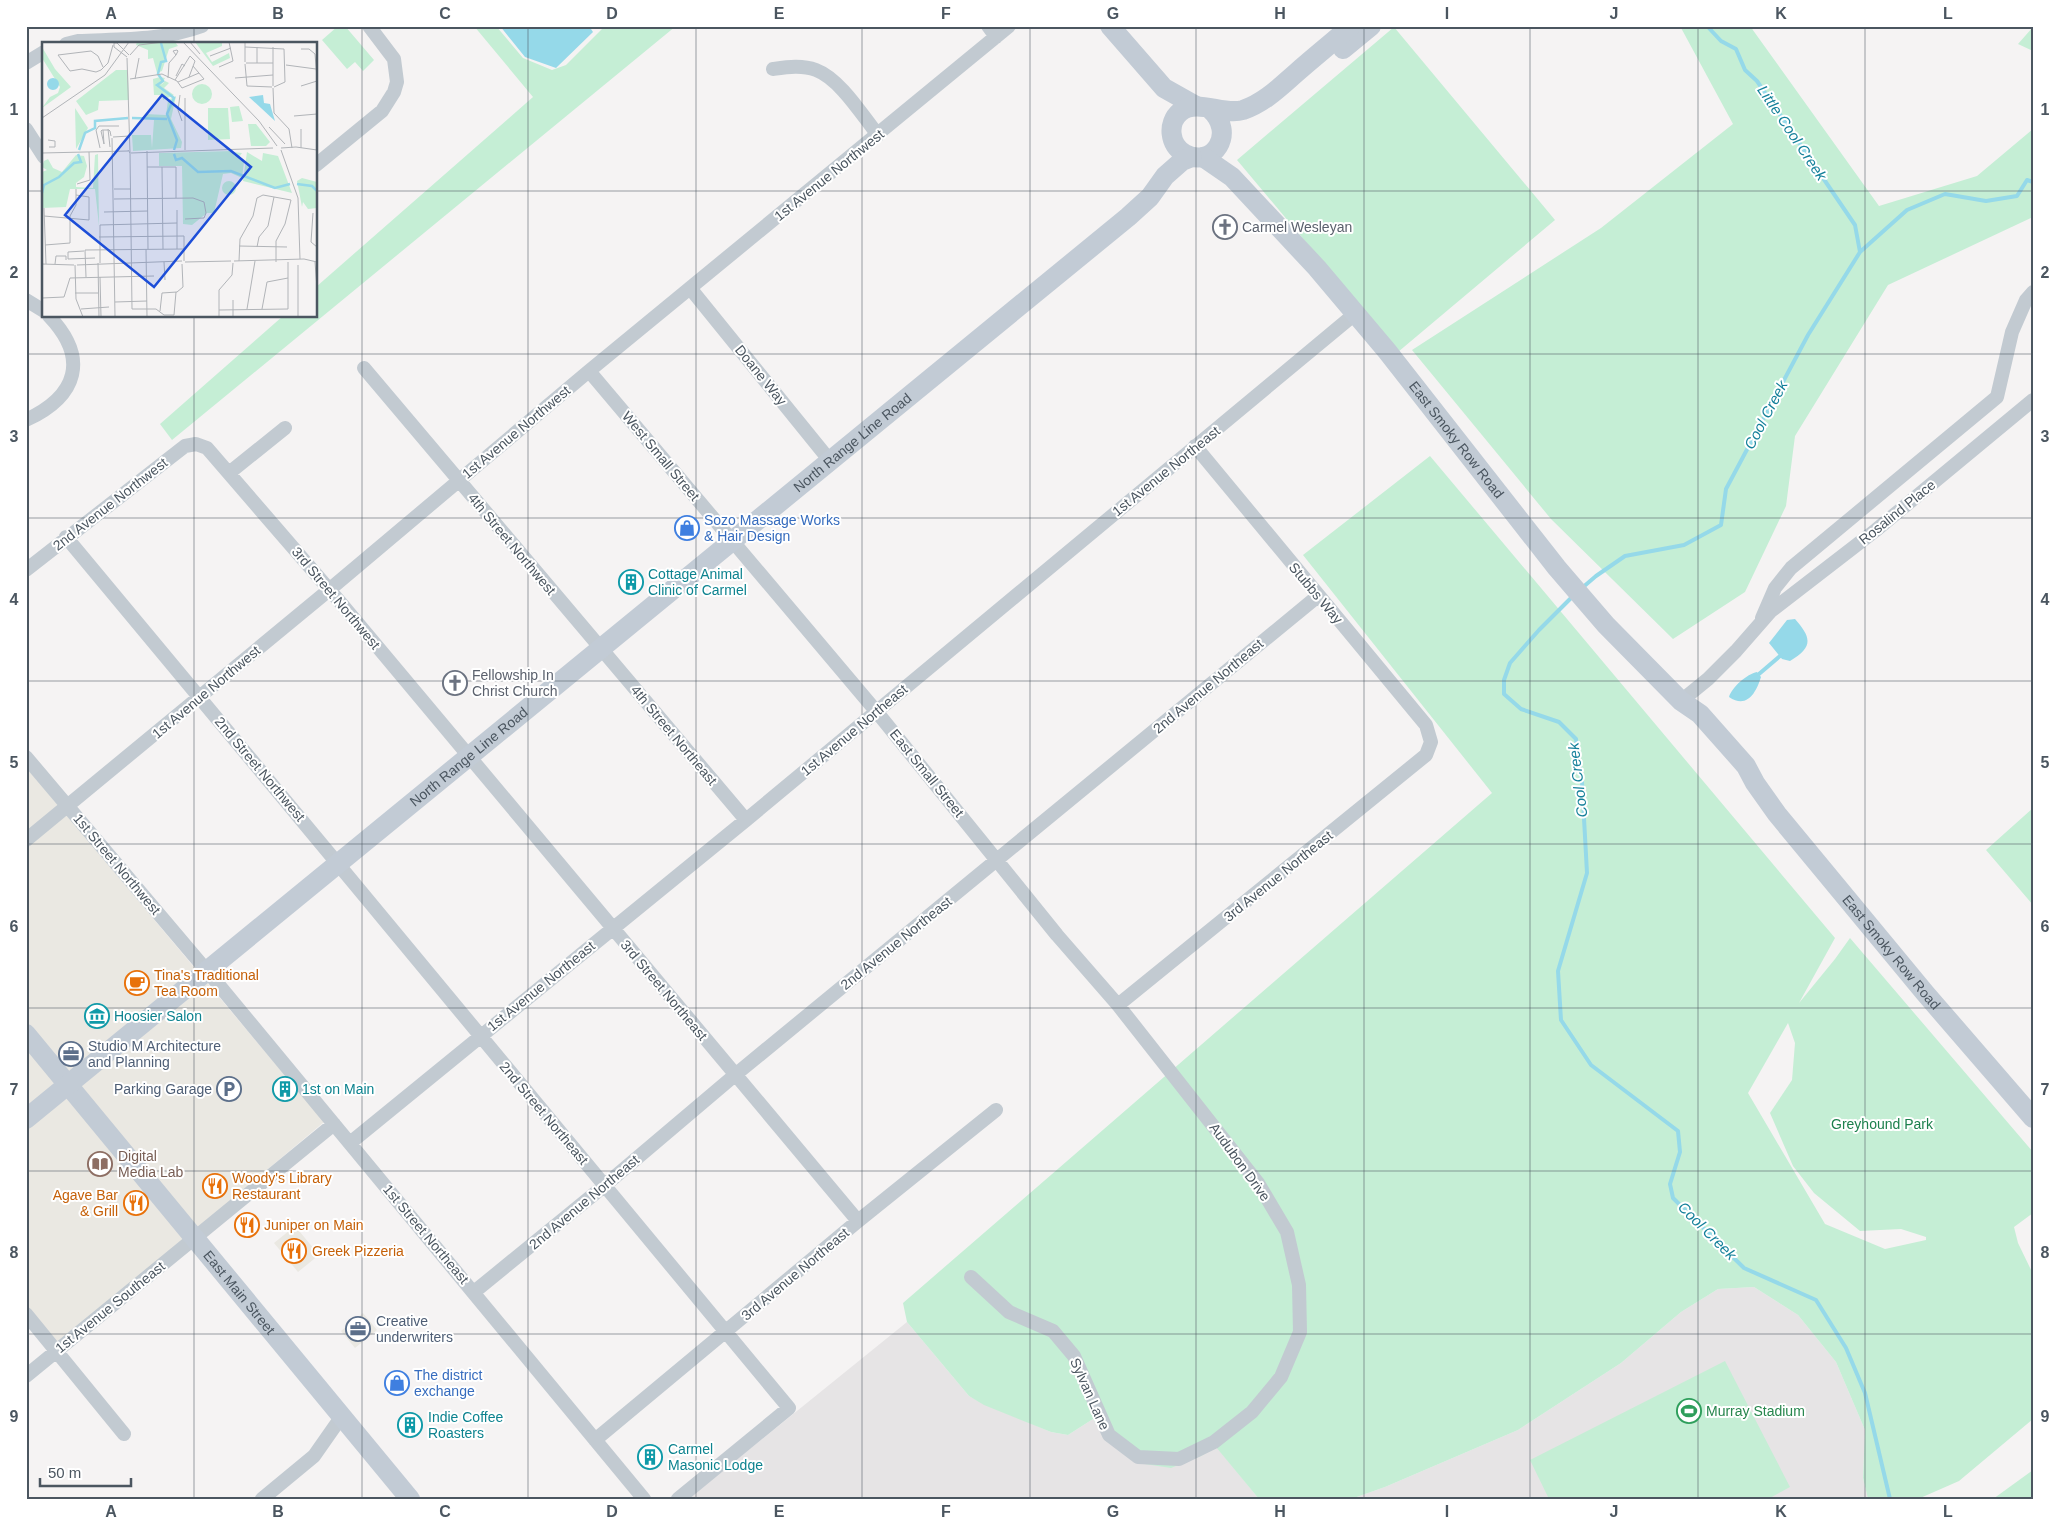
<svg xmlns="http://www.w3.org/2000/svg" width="2059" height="1525" viewBox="0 0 2059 1525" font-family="Arial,sans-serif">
	<rect width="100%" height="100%" fill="#f5f3f3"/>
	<!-- commercial -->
	<path fill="#eae8e2" d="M26 767 324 1122 57 1346 26 1309Z
		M295 1226 319 1255 298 1272 274 1243Z
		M363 1313 377 1330 355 1348 341 1331Z"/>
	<!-- education -->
	<path fill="#e6e4e5" d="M1754 1287 1798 1315 1836 1362 1865 1430 1863 1478 1868 1499H1351L1385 1487 1518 1430 1621 1363 1681 1312 1718 1289Z
		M907 1322 969 1396 984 1404 1051 1432 1068 1435 1093 1419 1111 1444 1216 1446 1259 1499H688Z"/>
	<!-- green -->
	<path fill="#c5eed5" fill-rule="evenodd" d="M338 26H345L374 60 363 71 355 62 347 69 322 40Z
		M474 26H496L523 58 552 70 566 65 605 26H676L172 440 160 424 283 316H316V287L533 97Z
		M1680 26H1750L1879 206 1977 176 2033 129V217L1888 285 1795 436 1786 506 1745 592 1673 639 1551 519 1412 350 1601 228 1733 124Z
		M1394 27 1555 220 1398 352 1237 160Z
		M2033 27V51L2018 44Z
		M1430 456 1835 938 1799 1003 1835 959 1850 938 2033 1152V1213L2014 1227 2018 1243 2033 1274V1419L1959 1481 1918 1499H1868L1863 1478 1865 1430 1836 1362 1798 1315 1754 1287 1718 1289 1681 1312 1621 1363 1518 1430 1385 1487 1351 1499H1259L1216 1447 1201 1456 1171 1468 1138 1463 1111 1444 1093 1419 1068 1435 1051 1432 984 1405 969 1396 907 1322 903 1303 1492 793 1303 555ZM1788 1023 1795 1043 1792 1080 1770 1113 1793 1166 1814 1193 1860 1231 1901 1229 1926 1237V1240L1885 1249 1825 1224 1748 1093Z
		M2033 808V905L1986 850Z
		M1725 1361 1790 1487 1768 1499H1549L1530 1460Z
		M2033 1470V1499H1993Z"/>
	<!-- water -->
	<path fill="#95d9e9" d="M500 26H589L593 32 556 68 525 57Z
		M1795 619C1811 637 1814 647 1790 661L1782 659 1769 643 1787 620Z
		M1757 672 1761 677C1756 693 1747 709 1729 697 1732 687 1747 674 1757 672Z"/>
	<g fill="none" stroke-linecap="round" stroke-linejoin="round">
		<!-- stream -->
		<path stroke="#95d9e9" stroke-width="4" d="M1707 26 1721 41 1736 49 1745 70 1757 81 1855 225 1860 252
			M1582 588 1596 576 1625 556 1684 545 1721 525 1726 489 1808 335 1860 252 1907 210 1945 194 1986 201 2017 196 2027 180 2033 182
			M1573 596 1539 630 1510 663 1504 680V694L1521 709 1559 722 1576 739 1582 782 1587 873 1558 971 1561 1020 1591 1065 1678 1131 1680 1152 1670 1184 1673 1198 1744 1268 1816 1300 1846 1348 1865 1393 1890 1499
			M1759 674 1780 656"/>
		<!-- street -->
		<path stroke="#c2cad1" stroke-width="14" d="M988 26 996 37
			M66 44 78 41C121 39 161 41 202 26
			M26 63 44 52
			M773 69C788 67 802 65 816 70 840 79 862 115 878 135
			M26 129 44 157
			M316 165 382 111 394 92 397 82 394 59 369 26
			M690 288 831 462
			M26 300 44 311
			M364 368 746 820
			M589 371 876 711 1057 935 1118 1005 1258 1183 1287 1232 1299 1285 1300 1332 1281 1377 1252 1412 1214 1442 1179 1459 1138 1457 1109 1435 1074 1356 1053 1331 1009 1312 971 1277
			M26 420C78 396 89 358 49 316
			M229 473 285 428
			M66 537 338 864 789 1408 678 1499
			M26 570 185 446 196 444 207 448 340 602 858 1221
			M1762 618 1775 588 1791 568 1997 397 2012 332 2026 300 2033 292
			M1681 701 1708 679 1736 651 1771 611 1876 530 2033 400
			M26 757 218 984 644 1499
			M26 840 329 590 589 371 1009 26
			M1118 1005 1426 755 1431 742 1426 725 1195 446
			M350 1143 746 820 1356 313
			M474 1292 604 1186 735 1075 1318 596
			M26 1314 124 1434
			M26 1376 334 1124
			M595 1440 858 1221 996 1110
			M262 1499 314 1456 342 1416"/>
		<!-- secondary -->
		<g stroke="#c2cbd5" stroke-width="20">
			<path d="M1110 26 1164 88 1196 106"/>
			<path d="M1343 49 1371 26"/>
			<path d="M1210 109C1237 133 1213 169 1185 154 1169 145 1167 123 1180 112 1197 98 1223 116 1243 110 1264 103 1280 87 1296 73 1314 57 1333 42 1351 26"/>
			<path id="s1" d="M1203 157 1232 177 1317 268 1387 351 1557 568 1606 625 1681 701 1700 714 1746 766 1755 783 1777 814 1925 993 2033 1118"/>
			<path id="s2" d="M26 1034 410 1499"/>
			<path id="s3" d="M26 1119 1128 217 1150 197 1165 176 1182 161 1192 157"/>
		</g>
	</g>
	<!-- grid -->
	<path fill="none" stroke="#4b5660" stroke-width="1" stroke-opacity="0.55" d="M194 26V44M362 26V1499M528 26V1499M696 26V1499M862 26V1499M1030 26V1499M1196 26V1499M1364 26V1499M1530 26V1499M1698 26V1499M1865 26V1499M26 191H44M316 191H2033M194 316V1499M26 354H2033M26 518H2033M26 681H2033M26 844H2033M26 1008H2033M26 1171H2033M26 1334H2033"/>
	<!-- icons -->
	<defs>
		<symbol id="church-ring" viewBox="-11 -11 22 22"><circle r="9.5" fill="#fff" stroke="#6b7280" stroke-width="1.5"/><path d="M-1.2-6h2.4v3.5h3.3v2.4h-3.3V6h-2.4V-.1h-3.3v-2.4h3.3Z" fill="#6b7280"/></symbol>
		<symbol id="shop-ring" viewBox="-11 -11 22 22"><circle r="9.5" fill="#fff" stroke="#3f7fe0" stroke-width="1.5"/><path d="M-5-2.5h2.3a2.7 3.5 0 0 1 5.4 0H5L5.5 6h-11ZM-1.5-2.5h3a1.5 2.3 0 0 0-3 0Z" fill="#3f7fe0"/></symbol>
		<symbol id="building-ring" viewBox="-11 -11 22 22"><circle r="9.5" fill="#fff" stroke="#0f9aa8" stroke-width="1.5"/><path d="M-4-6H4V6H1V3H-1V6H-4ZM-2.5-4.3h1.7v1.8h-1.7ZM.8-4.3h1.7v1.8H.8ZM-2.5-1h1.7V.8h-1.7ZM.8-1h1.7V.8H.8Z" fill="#0f9aa8"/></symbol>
		<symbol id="cafe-ring" viewBox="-11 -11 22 22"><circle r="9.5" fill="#fff" stroke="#e8710a" stroke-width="1.5"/><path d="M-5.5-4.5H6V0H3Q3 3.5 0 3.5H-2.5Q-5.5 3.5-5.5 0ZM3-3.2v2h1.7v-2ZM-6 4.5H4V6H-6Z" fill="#e8710a"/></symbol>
		<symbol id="museum-ring" viewBox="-11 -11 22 22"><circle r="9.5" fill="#fff" stroke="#0f9aa8" stroke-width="1.5"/><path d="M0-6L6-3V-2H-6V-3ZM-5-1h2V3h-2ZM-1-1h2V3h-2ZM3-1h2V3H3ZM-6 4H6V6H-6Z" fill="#0f9aa8"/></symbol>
		<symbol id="office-ring" viewBox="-11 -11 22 22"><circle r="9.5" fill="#fff" stroke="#5c6f8a" stroke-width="1.5"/><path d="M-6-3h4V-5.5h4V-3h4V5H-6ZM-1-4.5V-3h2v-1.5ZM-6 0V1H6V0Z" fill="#5c6f8a"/></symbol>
		<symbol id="parking-ring" viewBox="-11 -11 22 22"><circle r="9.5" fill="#fff" stroke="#5c6f8a" stroke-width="1.5"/><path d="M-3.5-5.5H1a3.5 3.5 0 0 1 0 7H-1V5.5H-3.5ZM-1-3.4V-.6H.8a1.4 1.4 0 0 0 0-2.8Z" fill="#5c6f8a"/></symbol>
		<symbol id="library-ring" viewBox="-11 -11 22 22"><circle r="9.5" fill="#fff" stroke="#8d6e63" stroke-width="1.5"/><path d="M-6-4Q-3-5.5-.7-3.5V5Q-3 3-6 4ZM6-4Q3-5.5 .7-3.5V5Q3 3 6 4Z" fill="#8d6e63"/></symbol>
		<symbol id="restaurant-ring" viewBox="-11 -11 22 22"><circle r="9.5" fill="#fff" stroke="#e8710a" stroke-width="1.5"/><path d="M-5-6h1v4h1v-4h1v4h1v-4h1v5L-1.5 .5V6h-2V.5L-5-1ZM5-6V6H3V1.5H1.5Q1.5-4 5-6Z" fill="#e8710a"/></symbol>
		<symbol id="stadium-ring" viewBox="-11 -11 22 22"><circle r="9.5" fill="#fff" stroke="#2e9e5b" stroke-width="1.5"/><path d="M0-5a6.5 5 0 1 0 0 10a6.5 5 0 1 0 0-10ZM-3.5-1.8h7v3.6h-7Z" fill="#2e9e5b"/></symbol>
	</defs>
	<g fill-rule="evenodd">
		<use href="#church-ring" x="1211" y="213" width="28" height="28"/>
		<use href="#shop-ring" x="673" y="514" width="28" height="28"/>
		<use href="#building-ring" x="617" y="568" width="28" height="28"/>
		<use href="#church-ring" x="441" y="669" width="28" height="28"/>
		<use href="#cafe-ring" x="123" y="969" width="28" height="28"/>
		<use href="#museum-ring" x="83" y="1002" width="28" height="28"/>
		<use href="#office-ring" x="57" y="1040" width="28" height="28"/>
		<use href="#parking-ring" x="215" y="1075" width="28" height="28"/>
		<use href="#building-ring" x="271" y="1075" width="28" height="28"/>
		<use href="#library-ring" x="86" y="1150" width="28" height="28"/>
		<use href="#restaurant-ring" x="201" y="1172" width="28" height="28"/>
		<use href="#restaurant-ring" x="122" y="1189" width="28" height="28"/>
		<use href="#restaurant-ring" x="233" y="1211" width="28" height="28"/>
		<use href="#restaurant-ring" x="280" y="1237" width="28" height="28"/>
		<use href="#office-ring" x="344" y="1315" width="28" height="28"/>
		<use href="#shop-ring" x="383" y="1369" width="28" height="28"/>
		<use href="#stadium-ring" x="1675" y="1397" width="28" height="28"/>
		<use href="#building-ring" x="396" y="1411" width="28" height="28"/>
		<use href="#building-ring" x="636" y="1443" width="28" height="28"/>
	</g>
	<g text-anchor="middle" stroke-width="4" stroke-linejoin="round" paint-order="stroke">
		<!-- street labels -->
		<g font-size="14" fill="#4b5660" stroke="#fff">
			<text transform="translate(829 175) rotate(-39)" y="5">1st Avenue Northwest</text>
			<text transform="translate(761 375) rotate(51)" y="5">Doane Way</text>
			<text transform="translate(516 432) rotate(-40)" y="5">1st Avenue Northwest</text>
			<text dy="5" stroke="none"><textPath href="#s1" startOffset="381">East Smoky Row Road</textPath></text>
			<text dy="5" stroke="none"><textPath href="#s3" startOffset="1068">North Range Line Road</textPath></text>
			<text transform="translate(661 456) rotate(50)" y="5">West Small Street</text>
			<text transform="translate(1166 471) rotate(-39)" y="5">1st Avenue Northeast</text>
			<text transform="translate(110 504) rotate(-38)" y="5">2nd Avenue Northwest</text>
			<text transform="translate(1897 512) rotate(-39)" y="5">Rosalind Place</text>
			<text transform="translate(512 544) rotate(50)" y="5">4th Street Northwest</text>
			<text transform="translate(1316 593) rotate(50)" y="5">Stubbs Way</text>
			<text transform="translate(336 598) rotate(50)" y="5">3rd Street Northwest</text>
			<text transform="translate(1208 686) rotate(-40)" y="5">2nd Avenue Northeast</text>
			<text transform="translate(206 692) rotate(-40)" y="5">1st Avenue Northwest</text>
			<text transform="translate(854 730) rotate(-40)" y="5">1st Avenue Northeast</text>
			<text transform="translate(674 735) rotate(50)" y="5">4th Street Northeast</text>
			<text dy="5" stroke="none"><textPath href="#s3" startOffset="572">North Range Line Road</textPath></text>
			<text transform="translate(260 769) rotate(50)" y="5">2nd Street Northwest</text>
			<text transform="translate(927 773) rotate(51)" y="5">East Small Street</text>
			<text transform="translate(117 864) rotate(50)" y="5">1st Street Northwest</text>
			<text transform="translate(1278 876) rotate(-39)" y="5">3rd Avenue Northeast</text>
			<text transform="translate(896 943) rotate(-39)" y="5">2nd Avenue Northeast</text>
			<text dy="5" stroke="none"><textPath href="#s1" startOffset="1055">East Smoky Row Road</textPath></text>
			<text transform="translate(541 986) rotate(-39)" y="5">1st Avenue Northeast</text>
			<text transform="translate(664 990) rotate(50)" y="5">3rd Street Northeast</text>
			<text transform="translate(544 1113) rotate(50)" y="5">2nd Street Northeast</text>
			<text transform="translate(1240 1162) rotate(54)" y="5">Audubon Drive</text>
			<text transform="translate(584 1202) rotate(-40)" y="5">2nd Avenue Northeast</text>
			<text transform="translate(426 1234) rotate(50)" y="5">1st Street Northeast</text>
			<text transform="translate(795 1274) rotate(-40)" y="5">3rd Avenue Northeast</text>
			<text dy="5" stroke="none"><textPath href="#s2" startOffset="335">East Main Street</textPath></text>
			<text transform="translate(110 1307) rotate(-39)" y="5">1st Avenue Southeast</text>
			<text transform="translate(1090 1394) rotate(66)" y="5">Sylvan Lane</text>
		</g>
		<!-- worship labels -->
		<g font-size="14" fill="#5b616d" stroke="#fff" text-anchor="start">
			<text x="1242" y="232">Carmel Wesleyan</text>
			<text x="472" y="680">Fellowship In<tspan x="472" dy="16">Christ Church</tspan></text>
		</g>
		<!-- shop labels -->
		<g font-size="14" fill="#366cbe" stroke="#fff" text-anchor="start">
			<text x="704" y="525">Sozo Massage Works<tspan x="704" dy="16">&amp; Hair Design</tspan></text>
			<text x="414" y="1380">The district<tspan x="414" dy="16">exchange</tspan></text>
		</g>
		<!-- culture labels -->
		<g font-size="14" fill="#0d838f" stroke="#fff" text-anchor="start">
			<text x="648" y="579">Cottage Animal<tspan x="648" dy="16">Clinic of Carmel</tspan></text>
			<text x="114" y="1021">Hoosier Salon</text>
			<text x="302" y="1094">1st on Main</text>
			<text x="428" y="1422">Indie Coffee<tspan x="428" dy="16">Roasters</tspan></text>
			<text x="668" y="1454">Carmel<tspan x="668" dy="16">Masonic Lodge</tspan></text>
		</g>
		<!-- food labels -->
		<g font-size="14" fill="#c56008" stroke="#fff" text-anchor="start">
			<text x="154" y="980">Tina's Traditional<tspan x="154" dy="16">Tea Room</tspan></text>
			<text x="232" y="1183">Woody's Library<tspan x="232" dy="16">Restaurant</tspan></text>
			<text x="118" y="1200" text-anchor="end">Agave Bar<tspan x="118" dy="16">&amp; Grill</tspan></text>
			<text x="264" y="1230">Juniper on Main</text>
			<text x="312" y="1256">Greek Pizzeria</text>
		</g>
		<!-- service labels -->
		<g font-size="14" fill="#4e5e75" stroke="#fff" text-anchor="start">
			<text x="88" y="1051">Studio M Architecture<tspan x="88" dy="16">and Planning</tspan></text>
			<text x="212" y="1094" text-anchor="end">Parking Garage</text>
			<text x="376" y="1326">Creative<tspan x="376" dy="16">underwriters</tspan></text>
		</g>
		<!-- park labels -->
		<g font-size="14" fill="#1d804d" stroke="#fff">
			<text x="1882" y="1129">Greyhound Park</text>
		</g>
		<!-- education labels -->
		<g font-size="14" fill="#785e54" stroke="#fff" text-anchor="start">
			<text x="118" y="1161">Digital<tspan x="118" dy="16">Media Lab</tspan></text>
		</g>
		<!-- leisure labels -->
		<g font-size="14" fill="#27864d" stroke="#fff" text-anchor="start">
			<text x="1706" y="1416">Murray Stadium</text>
		</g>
		<!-- water labels -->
		<g font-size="15" font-style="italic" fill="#14809a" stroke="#fff">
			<text transform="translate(1792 133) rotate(56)" y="5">Little Cool Creek</text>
			<text transform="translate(1766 415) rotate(-62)" y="5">Cool Creek</text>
			<text transform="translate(1578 780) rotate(-97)" y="5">Cool Creek</text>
			<text transform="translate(1707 1231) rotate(45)" y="5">Cool Creek</text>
		</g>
	</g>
	<!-- overview -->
	<g transform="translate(42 42)">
		<rect width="275" height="275" fill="#f5f3f3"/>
		<path d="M95 0H133L136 4 127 7 120 29 115 31 111 16 106 17V8L94 3ZM153 0H180V4L164 11 170 20 187 11 188 16 171 24ZM0 5 13 27 29 45 0 66 8 55 16 51 18 45 0 16ZM74 28H86L87 58 57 59 56 68 44 73 34 59ZM118 35 123 36 119 43 123 39 127 41 122 46 132 53 121 58 120 53H112L111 37ZM150 52a10 10 0 1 1 20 0a10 10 0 1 1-20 0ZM134 54 129 77 140 100 139 106 91 109 90 93H109L110 106 112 78 102 76 103 72 124 73 126 58ZM197 64 201 79 190 80 188 65ZM33 66 46 86 34 107ZM166 66H186L188 97 166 98ZM206 82H214L228 100 224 104H209ZM190 109 193 115 191 110 200 111 197 115 202 120 200 136 189 131 181 132 172 171H165L150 183 141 182 140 124H117V111ZM205 110 220 119 221 111 236 114 250 151 201 139ZM56 112 57 184 53 147H28L24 165 0 166V130L5 128 0 125 2 119 6 117 11 126 20 130 34 113 42 114 45 124 42 135 34 141V145L51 146 53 113ZM260 136 275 140V166L266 167 261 160 260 165 255 139ZM180 146a7 7 0 1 1 14 0a7 7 0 1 1-14 0Z" fill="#c5eed5"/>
		<path d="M5 42a6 6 0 1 1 12 0a6 6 0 1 1-12 0ZM221 53 222 61 228 62 233 79 207 55Z" fill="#95d9e9"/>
		<path fill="none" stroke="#95d9e9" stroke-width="2.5" d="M119 1 124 19 119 20 116 32 121 39 115 43 132 56 125 72 135 98 132 108M90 76 125 77M37 108 43 91 53 86V79L86 76M132 112 134 118 140 116 156 130 189 129 233 146 248 142M255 142 270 144 275 149M0 151 2 143 17 135 32 121 39 120 36 112"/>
		<path fill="none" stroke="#b1b4b8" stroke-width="1" d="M141 0 217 79 235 104M148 0 158 12M187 0 191 19M203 5 242 7 243 40 232 45M215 5V21M231 5V44M259 7H267L273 12 275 36M131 9 135 8 136 9 134 13ZM88 13 97 3 121 0M168 14 189 6M85 15 72 5V1H75L87 13M85 16 88 111 86 108M203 20V0M204 21H231M203 22 205 44 230 45M244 23 274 27M61 25 56 14 49 9 16 13 28 29 40 27 54 30 59 28 66 21 71 3M177 25 191 19M134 34 140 22 143 24M126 36 127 21 134 13M193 36 231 33M88 37 120 32 135 39 140 46 162 37 151 24M93 37 97 16M133 38 148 14 153 19 147 35M136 40 157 31M259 44 275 39M231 46 232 71 247 87 250 106M138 53 136 68 140 79M252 74 275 72M0 76 63 33 87 0M227 85 243 102M66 87 68 105M259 87V106M61 88 62 102 59 89 60 88H67L68 89 69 94M71 95 88 94M70 96 73 275M6 98 13 99V105H7M254 105 275 108M58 106 54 88 57 84H77M239 106 254 105M143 108V56M239 108 256 156 258 217M105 109 106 207M0 111 86 109M88 111 90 267M89 111 231 106M105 125H134V156M120 125 121 207M35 142 48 138 47 110M72 147H89M72 157 151 156 162 160 164 171 162 176 143 177M2 166 4 222M135 168V207M62 170 106 169M271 171 269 200 275 205M2 174 47 178V155L34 153M57 195 142 194V219M3 203 28 201V174L34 163V147M197 204 245 205M215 205 217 195 226 184 232 155M104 207 105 275M42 209 26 210V217L53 216M192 219 262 217 275 220M197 219 198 197 211 174 215 156 221 153 249 158 243 182 234 199V220M122 220 123 238M143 220 189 219M273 220 275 246M56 221 57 275M58 221V183L135 181M0 222 32 223M13 222 14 214H24V218M33 223 34 257 41 275M35 223 140 219M256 223V275M44 235 43 208 142 207M58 235 59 275M33 251H56M0 256 22 255 28 236 112 234M191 258V275M73 260 105 259M39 267 67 265M90 267H114L122 273H132L134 250M205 267 213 219M220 267 225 240 246 236M177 268 246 267V220M118 269 120 251 135 250 141 245 140 222M177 275V248L190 233 191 221"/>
		<path fill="#1d4ed8" fill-opacity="0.15" stroke="#1d4ed8" stroke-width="2.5" d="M120 53 209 125 112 245 23 173Z"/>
		<rect width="275" height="275" fill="none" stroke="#4b5660" stroke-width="2.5"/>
	</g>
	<!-- border -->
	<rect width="2059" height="1525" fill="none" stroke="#ffffff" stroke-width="55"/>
	<!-- scale -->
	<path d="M40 1478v8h91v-8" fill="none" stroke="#4b5660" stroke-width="2.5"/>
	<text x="48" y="1478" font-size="15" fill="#4b5660" stroke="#ffffff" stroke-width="4" paint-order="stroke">50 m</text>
	<rect x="28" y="28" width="2004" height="1470" fill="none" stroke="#4b5660" stroke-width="2"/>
	<g font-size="16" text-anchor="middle" font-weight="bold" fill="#4b5660">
		<text x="111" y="19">A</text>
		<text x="278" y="19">B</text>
		<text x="445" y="19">C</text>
		<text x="612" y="19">D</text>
		<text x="779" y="19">E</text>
		<text x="946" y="19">F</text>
		<text x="1113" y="19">G</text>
		<text x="1280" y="19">H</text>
		<text x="1447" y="19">I</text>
		<text x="1614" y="19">J</text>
		<text x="1781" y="19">K</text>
		<text x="1948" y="19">L</text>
		<text x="14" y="115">1</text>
		<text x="2045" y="115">1</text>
		<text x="14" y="278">2</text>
		<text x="2045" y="278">2</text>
		<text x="14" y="442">3</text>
		<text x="2045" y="442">3</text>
		<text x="14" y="605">4</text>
		<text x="2045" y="605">4</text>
		<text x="14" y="768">5</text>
		<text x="2045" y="768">5</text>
		<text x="14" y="932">6</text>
		<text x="2045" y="932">6</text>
		<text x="14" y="1095">7</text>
		<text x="2045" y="1095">7</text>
		<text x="14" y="1258">8</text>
		<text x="2045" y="1258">8</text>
		<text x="14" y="1422">9</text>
		<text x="2045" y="1422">9</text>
		<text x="111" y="1517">A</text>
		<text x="278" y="1517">B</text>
		<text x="445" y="1517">C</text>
		<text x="612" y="1517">D</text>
		<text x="779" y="1517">E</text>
		<text x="946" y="1517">F</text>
		<text x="1113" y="1517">G</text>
		<text x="1280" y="1517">H</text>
		<text x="1447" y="1517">I</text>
		<text x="1614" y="1517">J</text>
		<text x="1781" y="1517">K</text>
		<text x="1948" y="1517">L</text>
	</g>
</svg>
